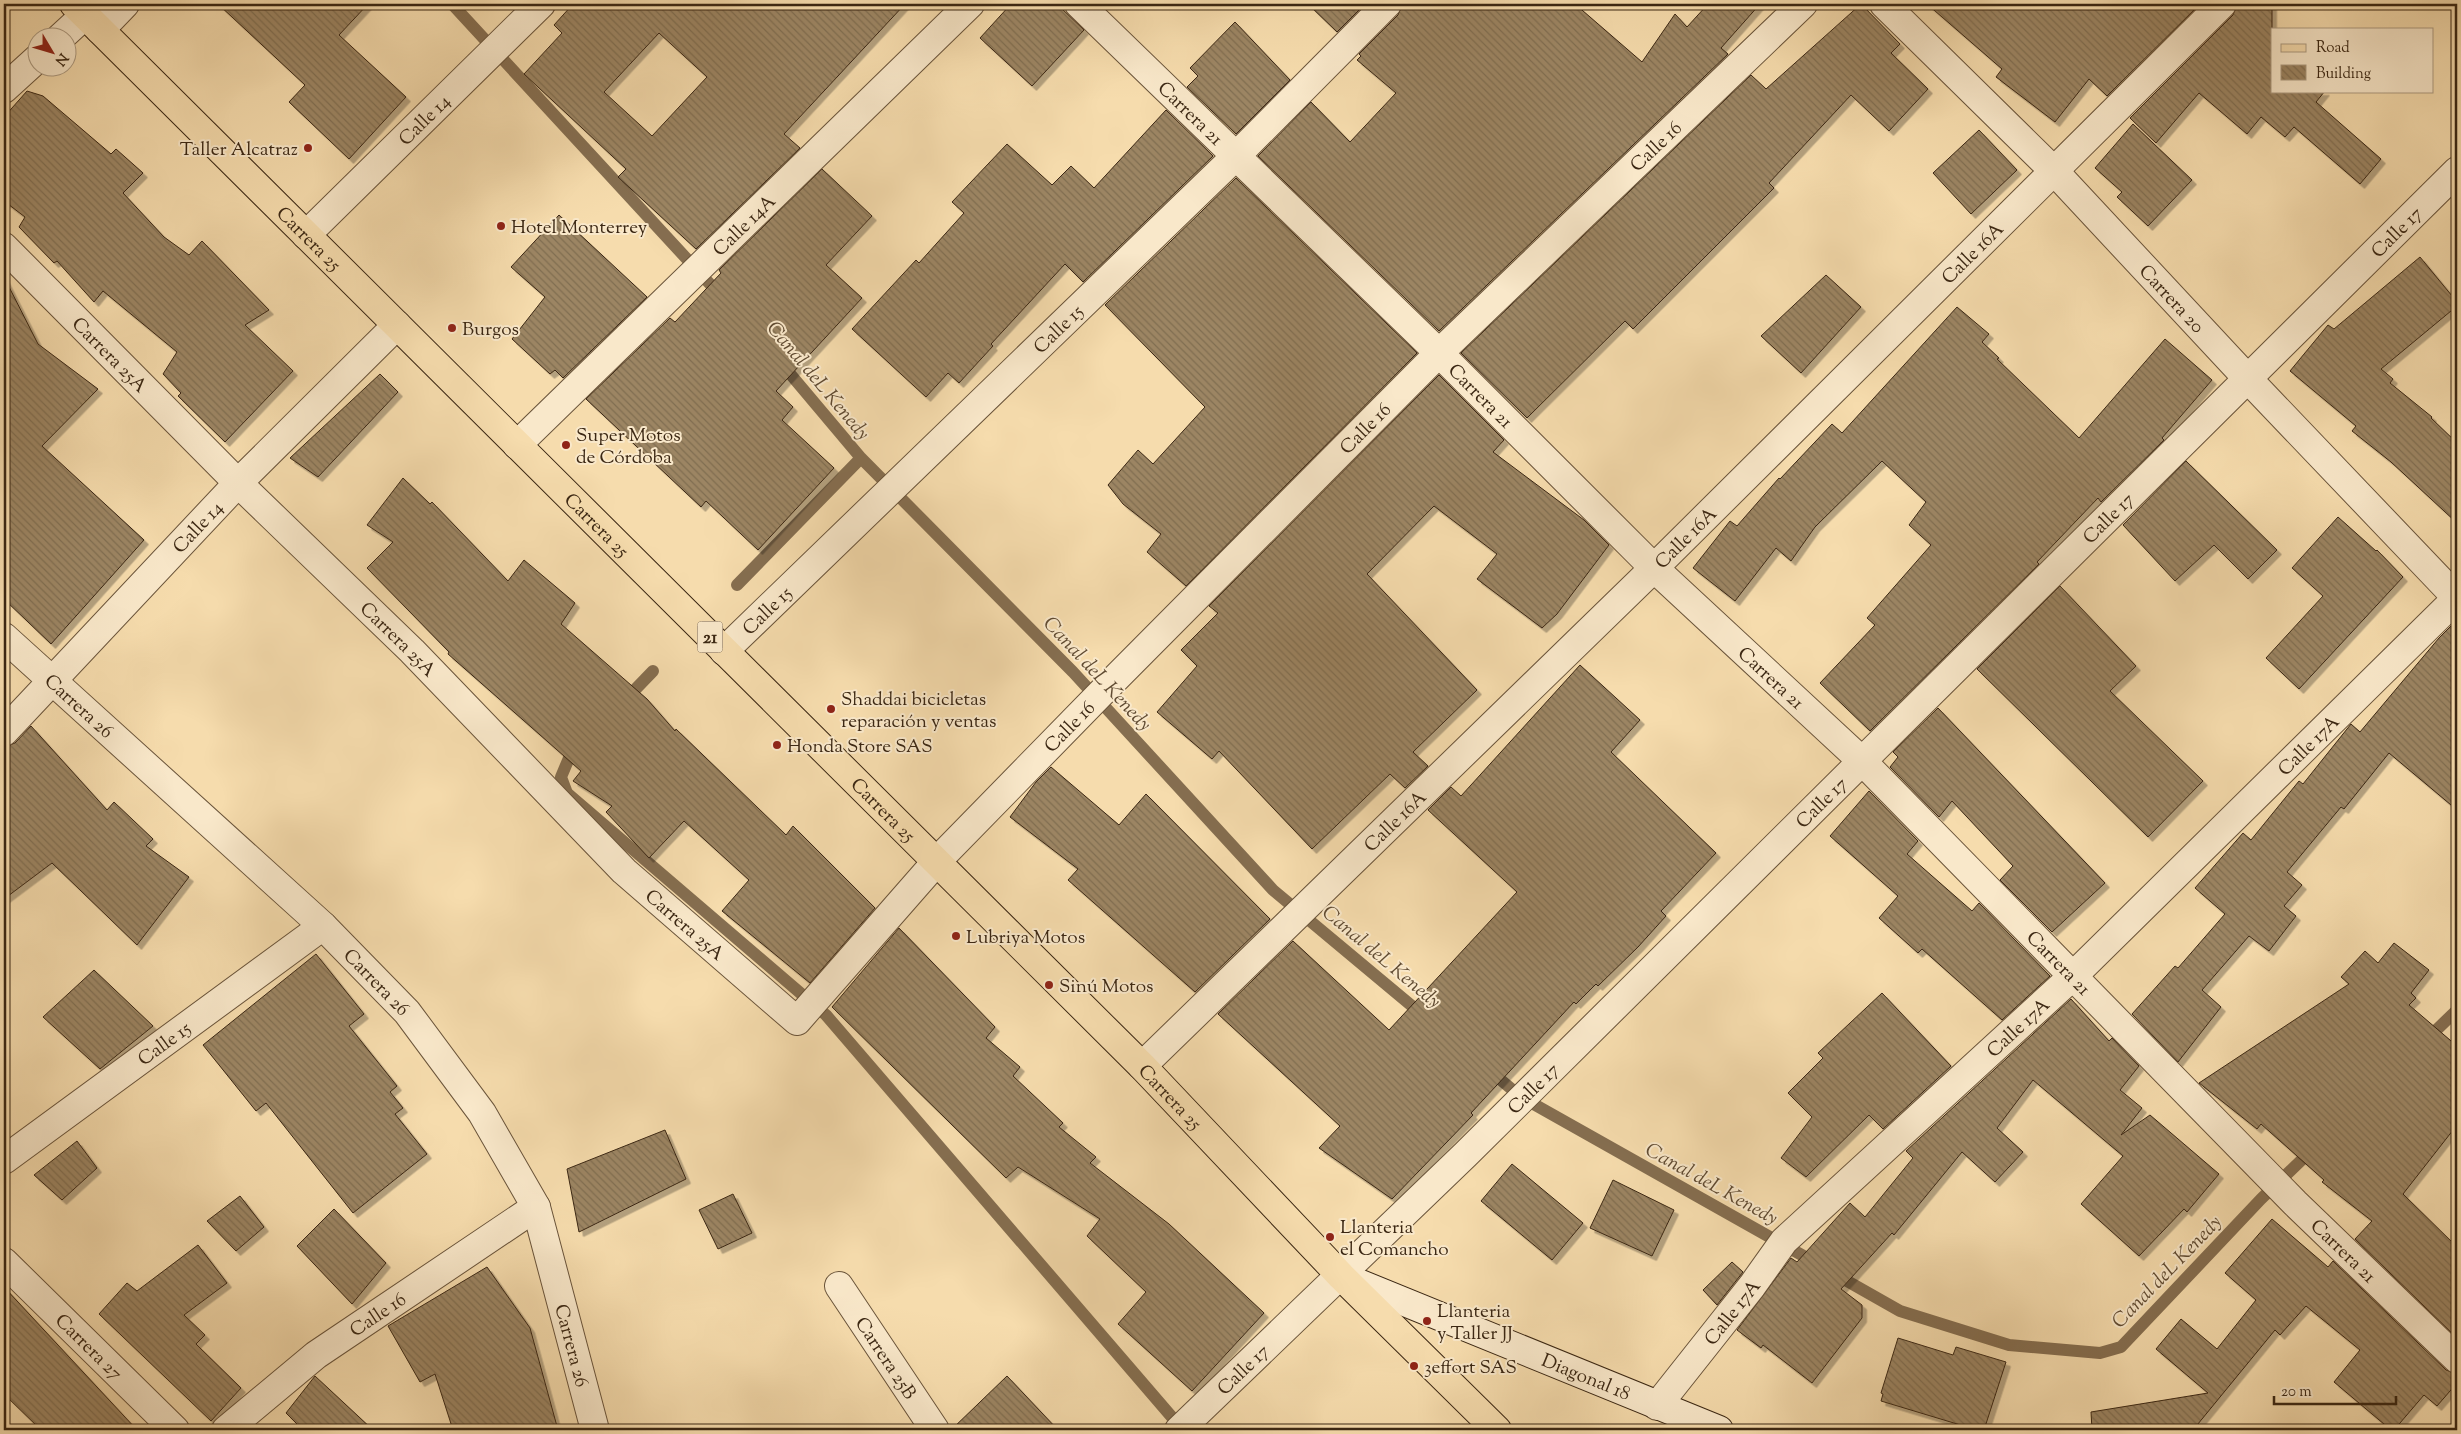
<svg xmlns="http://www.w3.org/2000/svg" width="2461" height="1434" viewBox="0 0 2461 1434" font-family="'Sorts Mill Goudy',serif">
	<defs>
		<pattern id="building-back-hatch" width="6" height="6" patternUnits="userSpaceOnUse" patternTransform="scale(1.25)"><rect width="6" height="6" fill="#9c8563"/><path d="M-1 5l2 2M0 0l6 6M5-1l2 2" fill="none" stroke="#806d50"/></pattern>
		<filter id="shadow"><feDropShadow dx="4.5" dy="4.5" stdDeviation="0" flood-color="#0004"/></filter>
	</defs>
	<rect width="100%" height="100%" fill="#f6dcad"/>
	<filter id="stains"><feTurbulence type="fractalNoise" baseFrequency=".004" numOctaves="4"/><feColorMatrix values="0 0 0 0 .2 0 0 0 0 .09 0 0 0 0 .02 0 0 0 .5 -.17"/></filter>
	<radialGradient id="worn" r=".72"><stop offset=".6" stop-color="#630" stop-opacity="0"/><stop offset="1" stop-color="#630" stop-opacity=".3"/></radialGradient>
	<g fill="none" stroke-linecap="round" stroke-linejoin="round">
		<!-- stream -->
		<path stroke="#856e50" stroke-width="12" d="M452 4 721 296
			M781 363 861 458 1073 672 1273 890 1424 1016
			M737 585 861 458
			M625 700 653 671
			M580 747 569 758 561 777 567 793 826 1015 1183 1430
			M2425 1041 2457 1010
			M1489 1070 1521 1097 1816 1263
			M1833 1273 1900 1311 2009 1345 2100 1353 2121 1347 2261 1199 2313 1149"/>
	</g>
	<!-- building -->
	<path fill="url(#building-back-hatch)" stroke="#3b2713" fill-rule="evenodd" filter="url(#shadow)" d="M218 4H368L339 35 406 97 349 159 289 102 305 85Z
		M573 4H905L784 134 800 148 696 249 618 177 626 169 524 74 562 33 554 25ZM659 33 707 77 652 136 604 92Z
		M1011 4H1057L1084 30 1032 86 980 38Z
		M1308 4H1365L1337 32Z
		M1402 4H1575L1642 62 1675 14 1687 27 1708 4H1760L1721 48 1728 54 1439 331 1258 156 1311 102 1350 142 1396 93 1357 60 1361 56 1359 54 1398 15Z
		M1861 4 1900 44 1891 53 1928 89 1889 131 1851 95 1769 183 1774 188 1633 329 1625 321 1527 418 1461 353 1751 75 1766 89Z
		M1927 4H2200L2107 96 2089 79 2055 122 1996 77 2002 69Z
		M2237 4H2272V91H2325L2316 102 2381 159 2360 184 2294 127 2285 137 2261 117 2247 134 2199 93 2156 143 2130 118 2233 15Z
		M1235 22 1290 80 1236 134 1187 87 1198 76 1190 68Z
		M27 91 43 96 111 154 116 149 143 173 123 193 164 237 189 255 202 241 269 310 245 325 293 371 225 442 178 396 181 393 163 374 177 352 103 291 94 302 57 261 54 263 19 227 25 217 4 201V117Z
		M1166 110 1213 156 1083 282 1065 264 991 344 993 346 959 383 948 373 926 397 852 329 916 260 919 263 964 213 952 202 1007 144 1052 185 1071 166 1094 188Z
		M2133 124 2192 180 2148 226 2117 197 2122 192 2095 168Z
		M1979 130 2017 170 1971 214 1933 173Z
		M822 169 872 216 826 265 862 298 776 391 793 407 782 420 834 468 758 550 706 501 701 507 586 399 670 318 675 322 721 273 719 270Z
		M1236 178 1417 353 1186 586 1147 552 1161 534 1123 504 1108 485 1138 450 1153 464 1205 407 1105 305Z
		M559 215 647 297 563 378 555 370 550 374 512 339 545 297 511 267Z
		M2420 257 2457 302V306L2381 369 2393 379 2390 383 2432 417 2431 418 2457 443V523L2391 462 2352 431 2356 426 2290 371 2328 325 2334 329Z
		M1826 275 1861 307 1801 373 1761 336Z
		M4 277 38 344 98 389 42 446 144 540 51 644 4 599Z
		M1957 307 1989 334 1982 342 1999 358 1997 359 2079 438 2165 339 2212 380 2162 438 2164 440 2101 502 2098 498 2037 562 2039 564 1870 731 1820 683 1875 625 1867 618 1931 545 1909 525 1926 502 1882 461 1815 527 1791 561 1776 548 1735 601 1693 568 1730 521 1737 526 1779 478 1780 479 1832 424 1842 433Z
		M380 374 398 392 318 477 290 458Z
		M1439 375 1504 440 1493 452 1584 520 1609 545 1557 614 1542 628 1477 579 1497 554 1434 506 1367 574 1477 690 1413 752 1428 766 1405 788 1390 774 1312 849 1219 751 1212 759 1157 712 1197 666 1181 650 1218 613 1209 606Z
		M2186 461 2277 550 2248 579 2214 545 2175 581 2123 525Z
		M403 478 430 504 432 502 508 581 524 560 575 603 561 624 647 699 675 731 676 729 786 835 793 826 875 908 810 983 722 911 749 880 684 821 649 858 606 812 612 806 573 781 581 771 448 654 449 652 367 568 393 542 367 525Z
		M2338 517 2376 551 2377 550 2403 577 2299 689 2266 658 2323 596 2292 568Z
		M2060 586 2136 666 2110 691 2203 781 2148 837 1977 669Z
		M2457 620V810L2389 753 2344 809 2341 807 2287 872 2302 885 2284 906 2296 916 2269 951 2249 936 2202 990 2221 1007 2178 1062 2132 1014 2175 966 2178 968 2225 914 2195 888 2243 833 2251 840 2299 781 2303 784 2351 724 2360 732 2439 638Z
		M1580 665 1640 720 1611 752 1716 853 1661 911 1666 916 1638 947 1598 986 1596 984 1576 1004 1574 1002 1471 1113 1473 1115 1392 1199 1319 1148 1340 1126 1218 1014 1293 941 1389 1030 1517 892 1428 810 1451 787 1461 796Z
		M1938 708 2105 883 2052 932 2000 880 2013 866 1952 801 1939 817 1890 767 1898 757 1893 752Z
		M31 726 107 810 114 802 153 839 146 846 189 877 137 945 52 863 4 899V747L15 743Z
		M1051 767 1119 825 1146 794 1270 919 1195 992 1068 880 1078 869 1010 817 1036 782Z
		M1869 791 1918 841 1907 854 1972 911 1979 903 2050 976 2002 1020 1922 949 1918 953 1879 918 1898 896 1830 836Z
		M899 928 995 1027 986 1038 1020 1067 1013 1076 1063 1123 1059 1127 1096 1157 1090 1163 1169 1224 1264 1313 1192 1391 1118 1324 1146 1292 1087 1236 1100 1219 1018 1167 1006 1178 832 1007Z
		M2394 943 2429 970 2411 993 2416 998 2409 1005 2457 1046V1125L2403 1194 2457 1247V1338L2355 1239 2372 1221 2322 1182 2324 1180 2261 1124 2257 1129 2199 1083 2349 984 2341 977 2365 951 2378 963Z
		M316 954 364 1014 349 1026 397 1086 390 1092 403 1108 395 1114 427 1154 353 1213 266 1103 256 1111 203 1045Z
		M94 970 153 1026 100 1069 43 1017Z
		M1882 993 1951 1066 1883 1129 1869 1115 1806 1177 1781 1158 1812 1117 1788 1093 1823 1058 1818 1053Z
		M2071 999 2109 1041 2112 1038 2139 1066 2120 1090 2142 1108 2121 1135 2150 1115 2219 1174 2187 1212 2184 1209 2139 1256 2081 1204 2123 1156 2033 1080 1997 1128 2023 1152 1995 1182 1962 1152 1894 1235 1892 1233 1841 1289 1862 1305V1318L1812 1383 1763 1345 1761 1348 1737 1330 1791 1258 1797 1262 1850 1203 1865 1217 1913 1158 1906 1151Z
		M665 1130 686 1179 579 1232 567 1169Z
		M77 1141 97 1168 62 1200 34 1175Z
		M1512 1164 1583 1223 1552 1260 1481 1201Z
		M1613 1180 1674 1210 1652 1256 1590 1228Z
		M733 1194 752 1233 718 1249 699 1210Z
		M240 1196 264 1227 236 1251 207 1221Z
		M334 1209 386 1263 352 1304 297 1246Z
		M2272 1219 2328 1267 2333 1261 2446 1370 2457 1374V1383L2437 1406 2424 1395 2394 1430H2391L2334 1382 2360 1350 2306 1306 2280 1335 2275 1330 2193 1430H2092L2091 1412 2208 1393 2156 1349 2181 1319 2217 1349 2256 1300 2225 1273Z
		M198 1245 227 1283 184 1315 205 1335 196 1344 241 1388 211 1421 99 1314 127 1283 137 1291Z
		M1732 1262 1743 1272 1717 1305 1703 1290Z
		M487 1267 530 1328 558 1430H453L435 1374 420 1382 388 1326Z
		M4 1287 137 1430H41L4 1394Z
		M1898 1338 1953 1355 1956 1347 2006 1362 1984 1430H1977L1881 1401 1883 1394 1881 1393Z
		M315 1376 373 1430H303L286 1413Z
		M1007 1376 1058 1430H951Z"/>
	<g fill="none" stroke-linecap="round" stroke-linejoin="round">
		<defs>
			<g id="minor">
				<path id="s1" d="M1079 4 1439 353 1654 568 1863 762 2295 1203 2457 1359"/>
				<path id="s2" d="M1884 4 2055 172 2247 378 2457 598"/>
				<path d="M100 30 125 4"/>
				<path d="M60 38 85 15"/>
				<path d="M4 89 38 58"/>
				<path id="s3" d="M306 235 541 4"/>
				<path id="s4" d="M4 247 238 483 412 651 624 871 797 1021 937 861 1108 686 1439 353 1803 4"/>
				<path id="s5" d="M517 445 970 4"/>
				<path id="s6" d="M4 637 323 926 407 1012 482 1113 536 1207 595 1430"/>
				<path id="s7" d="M724 651 1236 156 1387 4"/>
				<path id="s8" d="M4 732 238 483 397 325"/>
				<path id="s9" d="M1142 1066 1654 568 2222 4"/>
				<path id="s10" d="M4 1160 323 926"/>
				<path id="s11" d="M4 1262 175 1430"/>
				<path id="s12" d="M839 1286 935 1430"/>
				<path id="s13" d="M1657 1406 1752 1286 1784 1241 2073 976 2457 598"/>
				<path id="s14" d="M226 1430 316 1355 536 1207"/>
				<path id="s15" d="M1179 1430 1466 1154 2457 171"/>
			</g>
			<g id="secondary">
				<path id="s16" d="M1341 1276 1719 1430"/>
			</g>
			<g id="primary">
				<path id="s17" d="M74 4 1142 1066 1341 1276 1497 1430"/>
			</g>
		</defs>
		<!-- minor casing -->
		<use href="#minor" stroke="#6a543a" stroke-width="30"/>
		<!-- secondary casing -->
		<use href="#secondary" stroke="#3b2713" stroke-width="30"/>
		<!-- primary casing -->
		<use href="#primary" stroke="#3b2713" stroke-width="30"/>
		<!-- minor -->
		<use href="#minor" stroke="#f9e8ca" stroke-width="28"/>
		<!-- secondary -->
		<use href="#secondary" stroke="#f9e8ca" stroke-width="28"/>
		<!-- primary -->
		<use href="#primary" stroke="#f6dcad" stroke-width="28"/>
	</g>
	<!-- markers -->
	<g fill="#8f2418" stroke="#f9e8ca" stroke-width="2">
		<circle cx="308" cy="148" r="5"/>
		<circle cx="501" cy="226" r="5"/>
		<circle cx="452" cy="328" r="5"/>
		<circle cx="566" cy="445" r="5"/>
		<circle cx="831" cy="709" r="5"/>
		<circle cx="777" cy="745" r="5"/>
		<circle cx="956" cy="936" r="5"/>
		<circle cx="1049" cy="985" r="5"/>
		<circle cx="1330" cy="1237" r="5"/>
		<circle cx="1427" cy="1321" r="5"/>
		<circle cx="1414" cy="1366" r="5"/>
	</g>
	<g text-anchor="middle" stroke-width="4" stroke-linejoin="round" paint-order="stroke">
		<!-- shield labels -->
		<rect fill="#f9e8ca" stroke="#74614a" stroke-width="1" x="697.5" y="621.5" width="25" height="31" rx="4"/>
		<g font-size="18" font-weight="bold" fill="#3b2713">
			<text x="710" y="643">21</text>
		</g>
		<!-- street labels -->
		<g font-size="19" fill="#3b2713" stroke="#f9e8ca">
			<text dy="7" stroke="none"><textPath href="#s1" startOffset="156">Carrera 21</textPath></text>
			<text dy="7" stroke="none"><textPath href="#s3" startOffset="165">Calle 14</textPath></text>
			<text dy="7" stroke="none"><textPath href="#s4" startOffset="2335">Calle 16</textPath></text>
			<text dy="7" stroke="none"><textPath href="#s5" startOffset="316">Calle 14A</textPath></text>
			<text dy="7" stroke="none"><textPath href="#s15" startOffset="1708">Calle 17</textPath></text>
			<text dy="7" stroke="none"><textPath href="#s17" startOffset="332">Carrera 25</textPath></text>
			<text dy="7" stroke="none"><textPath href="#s9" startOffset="1162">Calle 16A</textPath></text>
			<text dy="7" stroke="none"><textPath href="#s2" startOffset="412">Carrera 20</textPath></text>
			<text dy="7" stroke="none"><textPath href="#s7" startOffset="464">Calle 15</textPath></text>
			<text dy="7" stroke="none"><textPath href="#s4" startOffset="151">Carrera 25A</textPath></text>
			<text dy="7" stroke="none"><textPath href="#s1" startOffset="561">Carrera 21</textPath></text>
			<text dy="7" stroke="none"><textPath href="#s4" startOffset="1930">Calle 16</textPath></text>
			<text dy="7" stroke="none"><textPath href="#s15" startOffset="1302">Calle 17</textPath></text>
			<text dy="7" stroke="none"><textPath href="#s17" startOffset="738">Carrera 25</textPath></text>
			<text dy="7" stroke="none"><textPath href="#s8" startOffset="282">Calle 14</textPath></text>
			<text dy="7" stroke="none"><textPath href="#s9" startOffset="758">Calle 16A</textPath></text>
			<text dy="7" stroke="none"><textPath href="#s7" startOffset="59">Calle 15</textPath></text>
			<text dy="7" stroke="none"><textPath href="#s4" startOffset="556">Carrera 25A</textPath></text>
			<text dy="7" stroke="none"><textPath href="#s1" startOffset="966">Carrera 21</textPath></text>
			<text dy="7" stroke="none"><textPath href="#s6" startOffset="102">Carrera 26</textPath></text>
			<text dy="7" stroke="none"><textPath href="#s4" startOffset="1510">Calle 16</textPath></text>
			<text dy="7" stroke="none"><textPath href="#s13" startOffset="930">Calle 17A</textPath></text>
			<text dy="7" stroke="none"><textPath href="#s15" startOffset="898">Calle 17</textPath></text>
			<text dy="7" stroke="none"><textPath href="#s17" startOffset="1142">Carrera 25</textPath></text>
			<text dy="7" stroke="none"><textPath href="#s9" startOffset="352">Calle 16A</textPath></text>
			<text dy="7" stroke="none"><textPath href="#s4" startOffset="961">Carrera 25A</textPath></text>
			<text dy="7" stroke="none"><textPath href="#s1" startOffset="1371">Carrera 21</textPath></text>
			<text dy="7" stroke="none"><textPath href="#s6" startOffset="508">Carrera 26</textPath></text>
			<text dy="7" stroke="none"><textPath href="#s13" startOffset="525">Calle 17A</textPath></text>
			<text dy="7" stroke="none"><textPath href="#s10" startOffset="198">Calle 15</textPath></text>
			<text dy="7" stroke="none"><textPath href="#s15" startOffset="492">Calle 17</textPath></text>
			<text dy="7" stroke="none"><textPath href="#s17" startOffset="1548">Carrera 25</textPath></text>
			<text dy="7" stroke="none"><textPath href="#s1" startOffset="1776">Carrera 21</textPath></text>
			<text dy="7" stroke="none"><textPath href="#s13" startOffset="120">Calle 17A</textPath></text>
			<text dy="7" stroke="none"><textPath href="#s14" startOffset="191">Calle 16</textPath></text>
			<text dy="7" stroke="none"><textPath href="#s6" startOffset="928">Carrera 26</textPath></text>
			<text dy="7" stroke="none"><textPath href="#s11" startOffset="120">Carrera 27</textPath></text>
			<text dy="7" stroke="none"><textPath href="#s12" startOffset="86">Carrera 25B</textPath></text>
			<text dy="7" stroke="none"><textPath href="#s15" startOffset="88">Calle 17</textPath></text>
			<text dy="7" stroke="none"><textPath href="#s16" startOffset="265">Diagonal 18</textPath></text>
		</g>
		<!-- poi labels -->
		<g font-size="19" fill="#3b2713" stroke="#f9e8ca" text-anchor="start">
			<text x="298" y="155" text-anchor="end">Taller Alcatraz</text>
			<text x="511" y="233">Hotel Monterrey</text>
			<text x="462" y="335">Burgos</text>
			<text x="576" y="441">Super Motos<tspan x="576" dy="22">de Córdoba</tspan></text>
			<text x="841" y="705">Shaddai bicicletas<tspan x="841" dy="22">reparación y ventas</tspan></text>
			<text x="787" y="752">Honda Store SAS</text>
			<text x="966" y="943">Lubriya Motos</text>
			<text x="1059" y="992">Sinú Motos</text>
			<text x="1340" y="1233">Llanteria<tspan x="1340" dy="22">el Comancho</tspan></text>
			<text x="1437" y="1317">Llanteria<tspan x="1437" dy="22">y Taller JJ</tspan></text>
			<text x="1424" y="1373">3effort SAS</text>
		</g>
		<!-- water labels -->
		<g font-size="20" font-style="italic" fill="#604b32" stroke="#f9e8ca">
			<text transform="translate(819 380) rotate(50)" y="7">Canal deL Kenedy</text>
			<text transform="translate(1098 673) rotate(47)" y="7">Canal deL Kenedy</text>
			<text transform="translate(1382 956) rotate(40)" y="7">Canal deL Kenedy</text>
			<text transform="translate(1712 1183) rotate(29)" y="7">Canal deL Kenedy</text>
			<text transform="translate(2166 1271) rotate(-46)" y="7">Canal deL Kenedy</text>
		</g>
	</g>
	<!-- margin -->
	<rect width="2461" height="1434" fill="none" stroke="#f6dcad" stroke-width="20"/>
	<rect x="5" y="5" width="2451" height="1424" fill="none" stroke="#3b2713" stroke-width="2.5"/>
	<rect x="10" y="10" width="2441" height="1414" fill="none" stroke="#3b2713"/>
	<!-- legend -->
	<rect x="2271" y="28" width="162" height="65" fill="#f9e8ca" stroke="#ad9b81"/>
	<rect x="2281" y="44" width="25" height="8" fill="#f6dcad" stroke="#ad9b81"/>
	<text x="2316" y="52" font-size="15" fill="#3b2713">Road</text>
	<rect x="2281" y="65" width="25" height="15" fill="url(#building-back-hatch)" stroke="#ad9b81"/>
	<text x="2316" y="78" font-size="15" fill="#3b2713">Building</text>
	<!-- north arrow -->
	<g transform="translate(52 52) rotate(128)"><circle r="24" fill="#f9e8ca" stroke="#ad9b81"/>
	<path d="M0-4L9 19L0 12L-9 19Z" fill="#8f2418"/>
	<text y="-8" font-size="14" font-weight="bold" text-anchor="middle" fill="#3b2713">N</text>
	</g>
	<!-- scale -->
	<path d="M2274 1396v8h122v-8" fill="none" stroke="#3b2713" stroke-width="2.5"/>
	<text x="2281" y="1396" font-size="15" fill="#3b2713" stroke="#f9e8ca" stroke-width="4" paint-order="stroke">20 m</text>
	<rect width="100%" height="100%" filter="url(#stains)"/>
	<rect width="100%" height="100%" fill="url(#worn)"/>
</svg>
